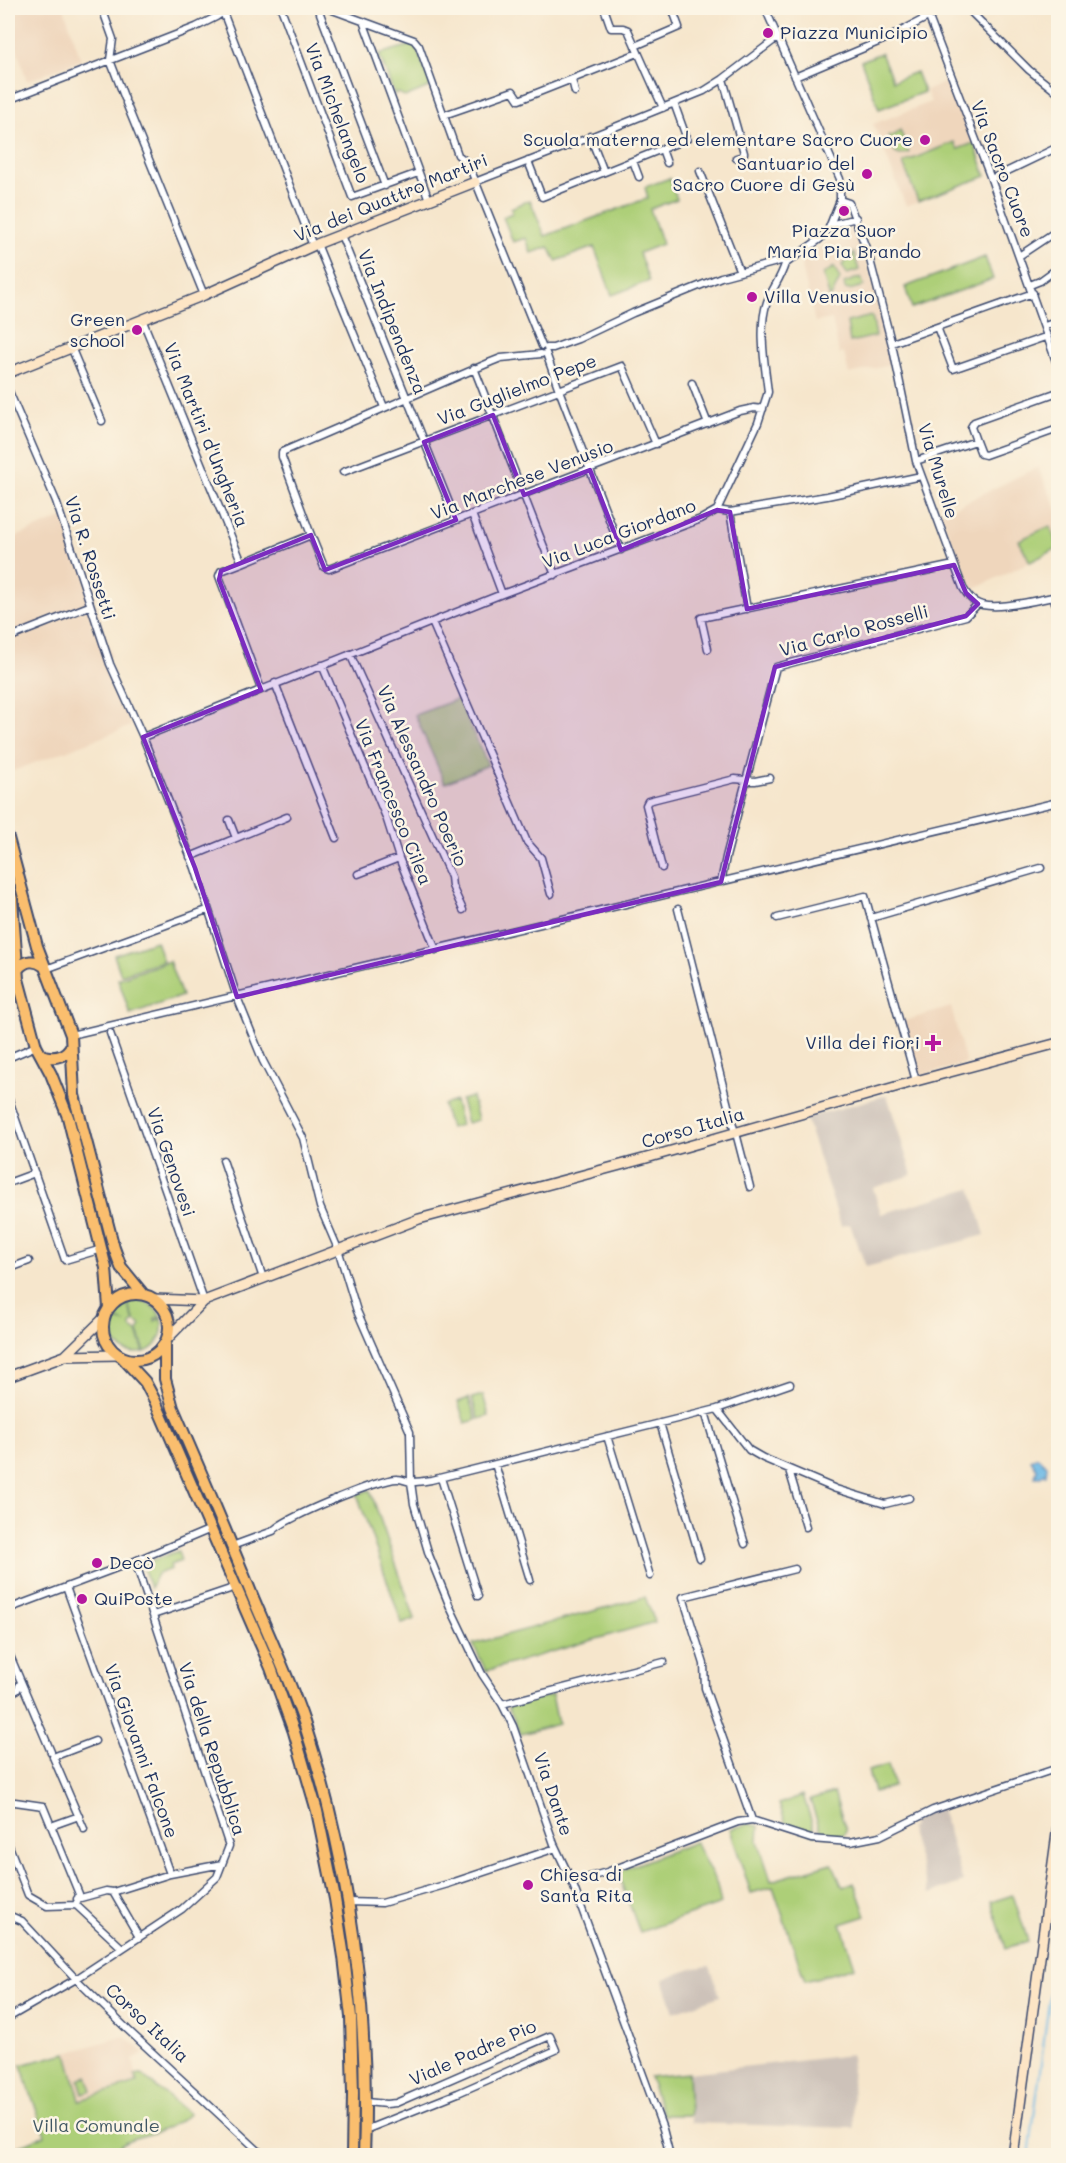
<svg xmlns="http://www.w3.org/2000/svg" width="1066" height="2163" viewBox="0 0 1066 2163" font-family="Mali,sans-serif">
	<rect width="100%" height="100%" fill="#fcf5e5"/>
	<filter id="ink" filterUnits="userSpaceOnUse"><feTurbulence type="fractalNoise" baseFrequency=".0167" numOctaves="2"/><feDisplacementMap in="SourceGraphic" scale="12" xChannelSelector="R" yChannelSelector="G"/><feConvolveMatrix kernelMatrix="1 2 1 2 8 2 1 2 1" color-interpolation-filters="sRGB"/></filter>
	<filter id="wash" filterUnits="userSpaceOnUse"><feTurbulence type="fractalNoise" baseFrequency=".008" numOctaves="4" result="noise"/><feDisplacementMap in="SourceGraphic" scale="24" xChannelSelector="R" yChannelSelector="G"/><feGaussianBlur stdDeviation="1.35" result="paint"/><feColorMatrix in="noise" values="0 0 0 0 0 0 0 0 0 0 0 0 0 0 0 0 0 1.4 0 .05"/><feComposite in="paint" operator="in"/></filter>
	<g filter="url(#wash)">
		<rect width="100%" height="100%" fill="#f6e6cc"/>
		<!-- built -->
		<path fill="#efd6bc" d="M31 8H64L81 60 27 81 8 21V15Z
			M948 81 986 176 906 206 873 124 931 102 926 91Z
			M853 226 861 242 877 299 891 365 849 374 844 353 839 354 832 319 815 322 800 259Z
			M1038 467 1058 512V548L972 590 941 514Z
			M65 517 112 656 103 660 131 726 8 773V540Z
			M951 1007 966 1063 916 1077 901 1022Z
			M124 2036 145 2053 133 2059 138 2083 80 2100 67 2053Z"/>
		<!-- industrial -->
		<path fill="#cdc2b9" d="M887 1095 912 1175 873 1188 881 1214 971 1188 985 1235 866 1267 850 1224 841 1226 806 1118Z
			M939 1802 963 1882 929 1894 909 1828 912 1826 908 1817Z
			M710 1966 720 1996 674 2012 663 1979 695 1968Z
			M851 2055 854 2128 691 2123 688 2073Z"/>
		<!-- green -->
		<path fill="#adcf78" stroke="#647f6b" stroke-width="1.5" d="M415 44 431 86 405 97 399 93 394 94 379 54Z
			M881 53 893 81 916 72 924 92 879 109 861 61Z
			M900 130 909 153 900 155 895 153 888 136 895 135Z
			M954 142 958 149 974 143 986 176 918 201 903 163Z
			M670 178 677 199 650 209 662 244 639 253 649 281 612 295 594 247 556 261 549 247 531 253 526 238 513 242 503 217 512 213 511 208 530 200 545 236 648 198 645 187Z
			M854 253 859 270 847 274 842 265Z
			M985 257 993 279 912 308 905 287Z
			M834 267 840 279 830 299 823 274Z
			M861 277 864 286 849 290 845 289 844 283Z
			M872 316 876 336 850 342 847 322Z
			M1050 526 1058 548 1030 562 1019 540Z
			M458 699 488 765 445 783 415 715Z
			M156 941 163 961 121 975 114 955Z
			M169 961 182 996 130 1014 118 979Z
			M472 1097 478 1120 467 1123 461 1100Z
			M455 1101 461 1125 450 1128 443 1105Z
			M138 1300C149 1302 156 1307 161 1317L155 1318V1321L161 1318C165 1333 159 1346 145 1352L138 1331 141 1325 135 1321 127 1301Z
			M127 1301 134 1322 131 1325V1328L137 1332 144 1352C122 1357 105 1340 110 1318L126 1323 110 1317 118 1306Z
			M483 1395 489 1416 478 1419 472 1398Z
			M469 1398 476 1420 465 1423 458 1402Z
			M370 1490 415 1619 402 1624 357 1494Z
			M178 1551 181 1561 170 1565 171 1569 157 1574 150 1588 142 1564Z
			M645 1597 655 1622 486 1671 473 1644Z
			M552 1695 558 1724 521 1734 508 1707Z
			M888 1765 894 1786 874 1792 868 1771Z
			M834 1793 846 1830 844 1835H822L810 1800Z
			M803 1795 816 1835 786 1824 779 1804Z
			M749 1824 759 1826 758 1841 771 1881 832 1863 843 1887 854 1882 866 1916 841 1924 855 1967 805 1981 773 1887 751 1893 730 1829Z
			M695 1842 717 1885 721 1904 640 1932 617 1872Z
			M1013 1895 1028 1941 1006 1948 991 1902Z
			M67 2053 80 2100 137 2083 135 2075 141 2074 189 2114C180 2120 170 2128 159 2131 146 2137 117 2137 116 2155H8V2151L45 2135 21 2065Z
			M688 2073 690 2115H663L649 2077Z
			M87 2076 92 2090 83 2093 79 2080Z"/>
		<!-- water -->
		<path fill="#6bb8e5" stroke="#4374a2" stroke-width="1.5" d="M1037 1457 1047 1465 1046 1475 1043 1474 1041 1477H1035L1037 1469 1031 1460Z"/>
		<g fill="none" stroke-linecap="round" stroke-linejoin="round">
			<!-- stream -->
			<path stroke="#6bb8e5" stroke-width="2" d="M1029 2156 1058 1931"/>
		</g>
	</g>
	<g filter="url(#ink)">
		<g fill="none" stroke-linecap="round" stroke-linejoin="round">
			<defs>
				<path id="street" d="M102 8 113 39 110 60 125 99
					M281 8 352 197 418 173
					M318 8 385 186
					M327 8 414 40 419 46 458 155 468 163 542 346
					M604 8 611 28H623L628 30 663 108
					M967 8 1029 70 1058 93
					M223 12 313 246
					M928 15 991 179 1058 367
					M363 21 429 200
					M635 46 679 27 672 8
					M795 77 890 37 945 8
					M723 79 744 153 743 156 736 158
					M572 80 575 92
					M8 100 196 27 216 17 229 8
					M126 103 204 295
					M444 115 513 91 519 100 638 53
					M590 136 604 172
					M662 149 667 163
					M528 161 542 197 687 139 674 103
					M633 161 639 177
					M700 171 740 272
					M991 179 1058 147
					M475 182 578 142 704 91 723 79 777 38
					M840 200 849 203 869 256 893 349 916 461 963 588C966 593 970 599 975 602 991 613 1040 599 1058 596
					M830 225 856 218
					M341 235 456 520
					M317 244 384 407
					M1019 256 1058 230
					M1030 285 1040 281 1058 268
					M142 319 242 563 221 571 219 576 261 689
					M1045 326 1058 321
					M937 327 953 369 1048 336
					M892 343 1033 293
					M71 347 102 421
					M547 348H553L578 339 633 313 721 277 788 259
					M546 353 559 390 621 550
					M474 368 555 575
					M692 383 708 424
					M8 389 56 501 110 664 143 737 195 868 237 997 263 1061 303 1138 320 1207 338 1249 357 1311 410 1432 411 1482 414 1504 429 1555 450 1607 482 1674 502 1704 513 1726 554 1844 572 1882 663 2129 670 2156
					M976 441 971 427 974 422 1058 392
					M916 461 976 441 981 454 985 455 1058 429
					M343 472 622 366 656 444
					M717 510 730 512 827 496 921 476
					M730 512 747 609
					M472 514 502 594
					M311 535 324 567 329 569 740 411 754 408 763 409
					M242 563 311 535 282 457V452L491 362 501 358 541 354
					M1054 597 1058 621
					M432 622 527 842 541 858 551 894
					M8 638 89 606
					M708 649 701 618 954 565
					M350 654 451 877 452 886 463 910
					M322 665 386 817 399 858 436 950
					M275 683 336 838
					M143 737 502 594 701 519 717 510 758 423 768 392C765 366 758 327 767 302 772 289 781 278 785 264L820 239 828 230 840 200V179L765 8
					M229 820 236 838
					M190 857 287 817
					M662 868 646 805 648 801 735 779 755 781 770 778
					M358 874 399 858
					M721 882 726 857 776 667 966 616 978 604
					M678 909 735 1133
					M777 918 865 896 916 1081
					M871 918 1041 868
					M46 969 207 910
					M8 971 13 957
					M8 989 21 991
					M110 1033 204 1301
					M71 1035 1058 802
					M8 1058 36 1046
					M8 1097 65 1260 102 1249
					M736 1133 750 1187
					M223 1160 263 1278
					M8 1183 35 1173
					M8 1269 29 1261
					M717 1409 749 1450 763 1458 836 1489 885 1504 909 1498
					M705 1412 745 1544
					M660 1423 700 1558
					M607 1436 650 1576
					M495 1464 530 1580
					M789 1470 806 1527
					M441 1478 478 1596
					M232 1546 273 1531C284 1518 381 1478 398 1479 403 1479 407 1482 412 1482 418 1482 425 1481 431 1480L717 1409 790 1384
					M66 1587 170 1874 222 1864
					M8 1609 135 1561 211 1529
					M153 1615 236 1587
					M8 1651 51 1752
					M8 1694 17 1690 21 1682
					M502 1704 664 1662
					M15 1802 43 1806 79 1894 76 1905 122 1948
					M752 1820 705 1688 704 1664 683 1597 795 1569
					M51 1826 79 1816
					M84 1829 53 1757 95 1741
					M8 1843 28 1895 47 1906 76 1905
					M572 1882 607 1872 738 1822 752 1820 811 1839 850 1842 880 1836 933 1810 1058 1768
					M113 1892 170 1874
					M77 1899 106 1891 113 1892 139 1937
					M348 1902 382 1903 448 1884 556 1848
					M8 1915 22 1921 76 1979 128 2030 264 2156
					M8 2018 76 1979 182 1909 217 1877 229 1846 135 1561
					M365 2130 458 2093 556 2050 550 2036 396 2103 386 2104 366 2102"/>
				<path id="secondary" d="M8 373 204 295 317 244 475 182
					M154 1299 204 1301 419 1219 643 1159 916 1081 1058 1043
					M167 1339 204 1301
					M65 1356 104 1318
					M8 1377 65 1356 119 1355
					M1013 2156 1058 1826"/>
				<path id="primary" d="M8 838 37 946 71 1035 74 1095 114 1248 121 1267 143 1294
					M8 884 12 899 18 979 36 1046 51 1074 68 1117 106 1268 109 1308
					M18 969C25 960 35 959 44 966
					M41 1055C52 1059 63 1058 70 1048
					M103 1327a33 33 0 1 1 66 0a33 33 0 1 1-66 0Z
					M165 1343V1379L173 1408C201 1472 228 1536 254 1600 271 1640 290 1681 304 1722 350 1864 370 2007 364 2156
					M122 1357 145 1382 155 1401 271 1668 294 1732 317 1811 335 1899 344 1957 351 2017 353 2093 352 2156"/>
			</defs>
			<!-- street casing -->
			<use href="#street" stroke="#3c4a6e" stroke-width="9"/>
			<!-- secondary casing -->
			<use href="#secondary" stroke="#3c4a6e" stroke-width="12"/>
			<!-- primary casing -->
			<use href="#primary" stroke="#3c4a6e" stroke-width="14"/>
			<!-- street -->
			<use href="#street" stroke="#fff" stroke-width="6"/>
			<!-- secondary -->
			<use href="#secondary" stroke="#fde5c5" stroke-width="9"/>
			<!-- primary -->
			<use href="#primary" stroke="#fabe6e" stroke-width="10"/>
		</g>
	</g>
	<!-- marked area -->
	<path fill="#7b2cbf" fill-opacity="0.2" stroke="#7b2cbf" stroke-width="4.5" stroke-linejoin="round" d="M493 415 524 495 590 470 621 550 717 510 730 512 747 609 954 565 966 593 978 604 966 616 775 667 721 882 237 997 195 868 143 737 261 690 219 580 221 571 311 535 325 570 456 520 424 442Z"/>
	<!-- markers -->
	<g fill="#b5179e" stroke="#fcf5e5" stroke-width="2">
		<circle cx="768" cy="33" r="6"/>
		<circle cx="925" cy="140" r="6"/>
		<circle cx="867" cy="174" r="6"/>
		<circle cx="844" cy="211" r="6"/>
		<circle cx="752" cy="297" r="6"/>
		<circle cx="137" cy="330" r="6"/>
		<path d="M930 1034h6v6h6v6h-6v6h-6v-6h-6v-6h6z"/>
		<circle cx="97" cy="1563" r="6"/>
		<circle cx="82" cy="1599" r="6"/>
		<circle cx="528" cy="1885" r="6"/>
	</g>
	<g text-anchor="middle" stroke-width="5" stroke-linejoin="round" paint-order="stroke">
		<!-- poi labels -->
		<g font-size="18" fill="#1b2f5e" stroke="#fcf5e5" text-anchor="start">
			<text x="780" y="39">Piazza Municipio</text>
			<text x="913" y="146" text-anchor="end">Scuola materna ed elementare Sacro Cuore</text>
			<text x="855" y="170" text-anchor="end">Santuario del<tspan x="855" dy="21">Sacro Cuore di Gesù</tspan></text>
			<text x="844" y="237" text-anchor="middle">Piazza Suor<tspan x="844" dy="21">Maria Pia Brando</tspan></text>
			<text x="764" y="303">Villa Venusio</text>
			<text x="125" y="326" text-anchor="end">Green<tspan x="125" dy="21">school</tspan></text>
			<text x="920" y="1049" text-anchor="end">Villa dei fiori</text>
			<text x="109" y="1569">Decò</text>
			<text x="94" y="1605">QuiPoste</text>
			<text x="540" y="1881">Chiesa di<tspan x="540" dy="21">Santa Rita</tspan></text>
		</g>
		<!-- street labels -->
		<g font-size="18" fill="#1b2f5e" stroke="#fcf5e5">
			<text transform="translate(337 113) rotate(69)" y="6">Via Michelangelo</text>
			<text transform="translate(1002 169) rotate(69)" y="6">Via Sacro Cuore</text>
			<text transform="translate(391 198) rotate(-22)" y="6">Via dei Quattro Martiri</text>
			<text transform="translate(392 322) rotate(68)" y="6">Via Indipendenza</text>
			<text transform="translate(517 390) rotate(-21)" y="6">Via Guglielmo Pepe</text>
			<text transform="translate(206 435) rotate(68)" y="6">Via Martiri d'Ungheria</text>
			<text transform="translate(938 471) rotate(73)" y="6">Via Murelle</text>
			<text transform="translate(522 480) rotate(-21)" y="6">Via Marchese Venusio</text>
			<text transform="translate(619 534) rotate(-21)" y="6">Via Luca Giordano</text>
			<text transform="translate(90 558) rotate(72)" y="6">Via R. Rossetti</text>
			<text transform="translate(854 631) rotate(-15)" y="6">Via Carlo Rosselli</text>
			<text transform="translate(422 776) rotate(66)" y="6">Via Alessandro Poerio</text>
			<text transform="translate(393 802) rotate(68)" y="6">Via Francesco Cilea</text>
			<text transform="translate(693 1128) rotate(-16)" y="6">Corso Italia</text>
			<text transform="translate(171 1162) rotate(71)" y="6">Via Genovesi</text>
			<text transform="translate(212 1749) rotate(72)" y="6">Via della Repubblica</text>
			<text transform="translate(141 1751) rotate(70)" y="6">Via Giovanni Falcone</text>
			<text transform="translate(553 1794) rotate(71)" y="6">Via Dante</text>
			<text transform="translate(147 2023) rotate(43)" y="6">Corso Italia</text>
			<text transform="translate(473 2053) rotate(-24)" y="6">Viale Padre Pio</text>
		</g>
		<!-- park labels -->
		<g font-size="18" fill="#405764" stroke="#fcf5e5">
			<text x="96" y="2132">Villa Comunale</text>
		</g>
	</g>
	<!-- margin -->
	<rect width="1066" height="2163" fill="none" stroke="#fcf5e5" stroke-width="30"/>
</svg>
